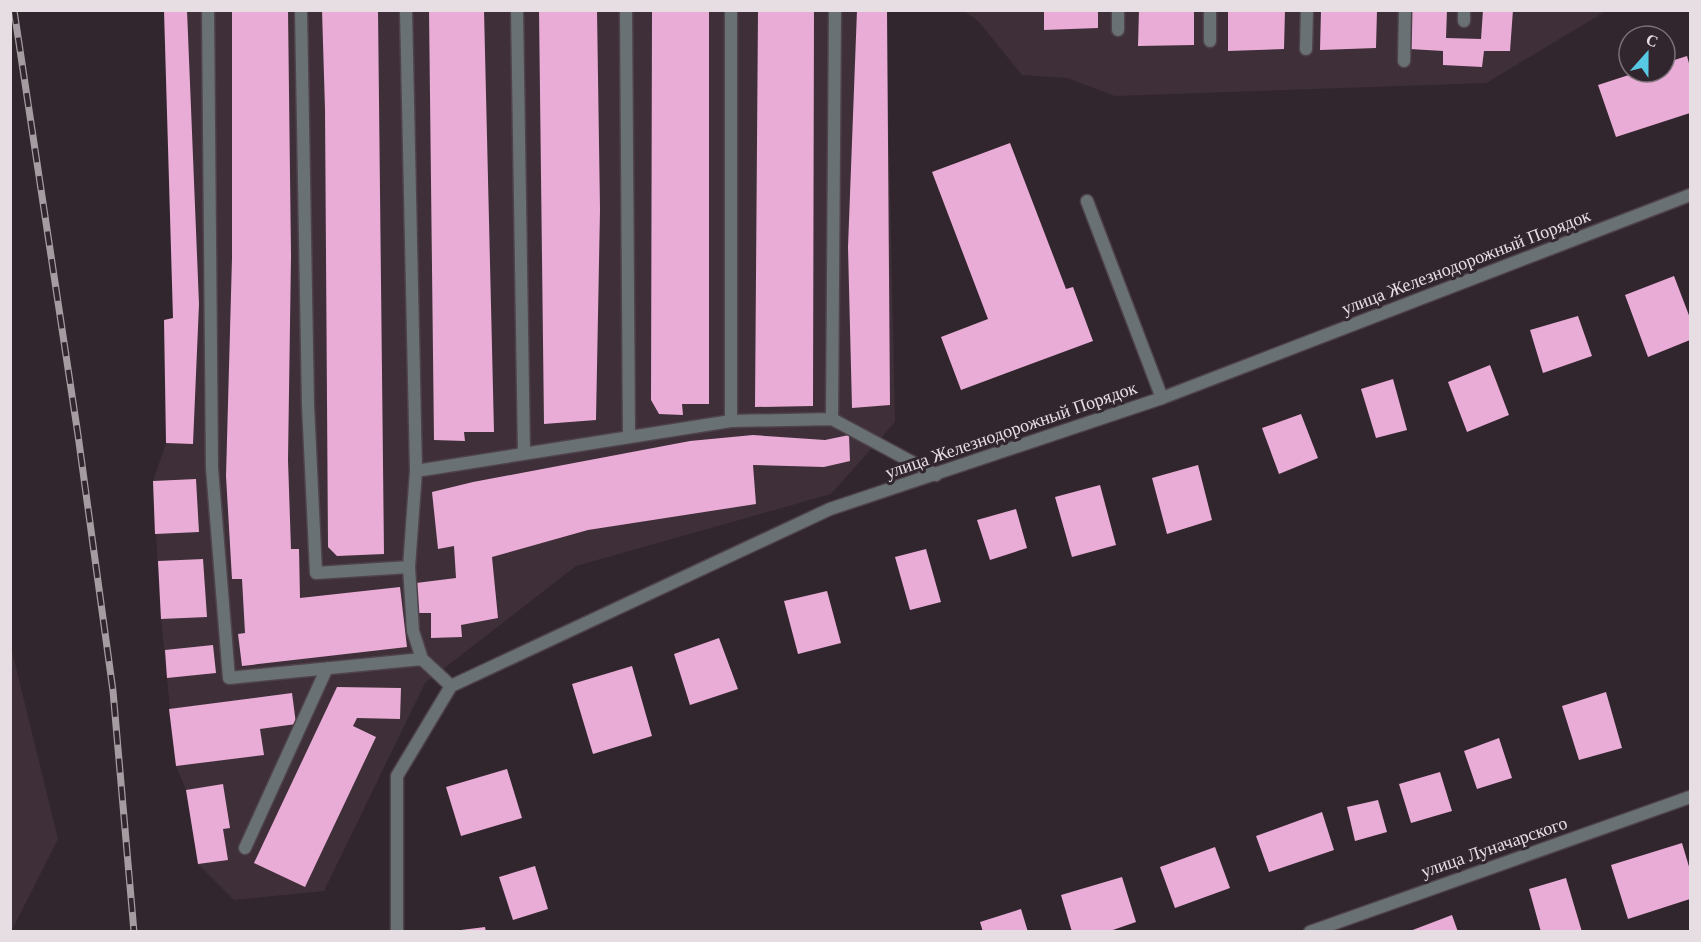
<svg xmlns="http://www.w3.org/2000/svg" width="1701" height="942" viewBox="0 0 1701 942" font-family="'Times New Roman',serif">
	<rect width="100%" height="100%" fill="#32262e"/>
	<!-- built -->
	<path fill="#3f2f39" d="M164 11H886L895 422 831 494 576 566 425 683 324 891 234 900 198 864 186 790 176 766 161 619 153 481 168 438 164 320 173 318Z
		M964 11H1606L1486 83 1115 96 1067 78 1022 75 978 21Z
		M10 643 58 839 11 932 10 931Z"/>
	<!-- building -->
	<path fill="#e9acd6" d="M164 10H187L199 304 193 444 166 443 164 320 173 318Z
		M232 10H288L291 256 288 460 291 549H299L300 598 400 587 407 647 242 666 238 634 245 633 242 579H232L226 476 232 258Z
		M322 10H378L384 554 337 556 328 547 325 109Z
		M429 10H484L494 432H464L465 441 434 440Z
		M539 10H597L600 210 596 420 544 424Z
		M652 10H709V404H682L683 415 659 414 651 400Z
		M758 10H814L813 406 755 407Z
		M857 10H887L890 405 852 408 848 247Z
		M1044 10H1098V28L1044 30Z
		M1139 10H1194V45L1138 46Z
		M1228 10H1285L1284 49 1228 51Z
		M1321 10H1377L1376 48 1320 50Z
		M1412 10H1447L1446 38 1481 39 1483 10H1513L1510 51H1484L1482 67 1443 65V51L1410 49Z
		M1687 56 1690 67V113L1616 137 1598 85 1638 72H1665V63Z
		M1010 143 1066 289 1073 287 1093 341 961 390 941 337 988 319 932 172Z
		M1674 276 1690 318V340L1648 357 1625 295Z
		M1578 316 1592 356 1543 373 1530 330Z
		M1490 365 1509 415 1467 432 1448 382Z
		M1393 379 1407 430 1376 438 1361 389Z
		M1301 414 1318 458 1279 474 1262 428Z
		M753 435 825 440 849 435 850 461 824 467 753 465 756 504 588 530 492 557 498 618 461 625 462 637 431 638V613H419L416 583 456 578 454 546 438 549 432 492 473 482 690 441Z
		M1198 465 1212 520 1167 534 1152 478Z
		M196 479 199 532 155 534 153 481Z
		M1100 485 1116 545 1072 557 1055 497Z
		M1016 509 1027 548 990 560 977 520Z
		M926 549 941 602 910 610 895 557Z
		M203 559 207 617 161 619 158 561Z
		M827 591 841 643 798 654 784 601Z
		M719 638 738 689 690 705 674 654Z
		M213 645 216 673 167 678 165 650Z
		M632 666 652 736 593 754 572 684Z
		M337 687 401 688 400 719 357 718 353 726 376 737 305 887 254 863Z
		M1606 692 1622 748 1579 760 1562 706Z
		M292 693 296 724 260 729 264 755 176 766 169 709Z
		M1499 738 1512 778 1477 789 1464 751Z
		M507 769 522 818 461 836 446 787Z
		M1440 772 1452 811 1411 823 1399 784Z
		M223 784 230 828 223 829 228 860 198 864 186 790Z
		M1378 800 1387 832 1355 841 1347 807Z
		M1322 812 1334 850 1269 872 1256 836Z
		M1682 843 1690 870V899L1628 919 1611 865Z
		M1215 847 1230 888 1175 908 1160 867Z
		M535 866 548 909 513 920 499 877Z
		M1122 877 1136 922 1107 932H1072L1061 895Z
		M1566 878 1582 932H1541L1529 889Z
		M1021 909 1028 932H983L980 922Z
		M1452 915 1458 932H1410V931Z
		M485 927 486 932H461V930Z"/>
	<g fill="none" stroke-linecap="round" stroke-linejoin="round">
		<defs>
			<path id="service" d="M208 10 212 468 229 678 422 659 451 686
				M301 10 308 405 316 573 409 567 416 471 731 421 832 419 936 475
				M406 10 416 471
				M517 10 524 454
				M626 10 629 436
				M731 10V421
				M1464 21V10
				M1118 30V10
				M1210 41V10
				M1306 49 1307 10
				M1404 61 1405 10
				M1087 201 1162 398
				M832 419 835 10
				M409 567 413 631 422 659
				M245 848 327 668"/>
			<path id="minor" d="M397 932V776L451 686 830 509 1162 398 1690 195
				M1310 932 1690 797"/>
		</defs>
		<!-- service casing -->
		<use href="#service" stroke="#4f434b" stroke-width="15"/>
		<!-- minor casing -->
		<use href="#minor" stroke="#4f434b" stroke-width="15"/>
		<!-- service -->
		<use href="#service" stroke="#6a7174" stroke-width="12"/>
		<!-- minor -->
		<use href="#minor" stroke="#6a7174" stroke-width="12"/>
		<defs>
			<path id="rail" d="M14 10 78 435 113 691 134 932"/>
		</defs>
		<!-- rail casing -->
		<use href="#rail" stroke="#a59ca2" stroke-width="7"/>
		<!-- rail -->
		<use href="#rail" stroke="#32262e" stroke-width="4.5" stroke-dasharray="14" stroke-linecap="butt"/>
	</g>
	<g text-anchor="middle" stroke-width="6" stroke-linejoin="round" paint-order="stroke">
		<!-- street labels -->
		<g font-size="18" fill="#e6dee3" stroke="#32262e">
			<text transform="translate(1466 262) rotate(-21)" y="6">улица Железнодорожный Порядок</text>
			<text transform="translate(1011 430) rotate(-19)" y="6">улица Железнодорожный Порядок</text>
			<text transform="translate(1494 847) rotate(-19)" y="6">улица Луначарского</text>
		</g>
	</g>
	<!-- border -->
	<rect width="1701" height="942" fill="none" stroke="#e6dee3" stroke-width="24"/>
	<!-- north arrow -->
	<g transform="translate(1647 54) rotate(21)"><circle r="28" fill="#32262e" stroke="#7a7076" stroke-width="1.5"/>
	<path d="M0-4.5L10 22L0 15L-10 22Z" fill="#58c9e3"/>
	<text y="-9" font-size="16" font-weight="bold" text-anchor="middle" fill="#e6dee3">С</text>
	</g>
</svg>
